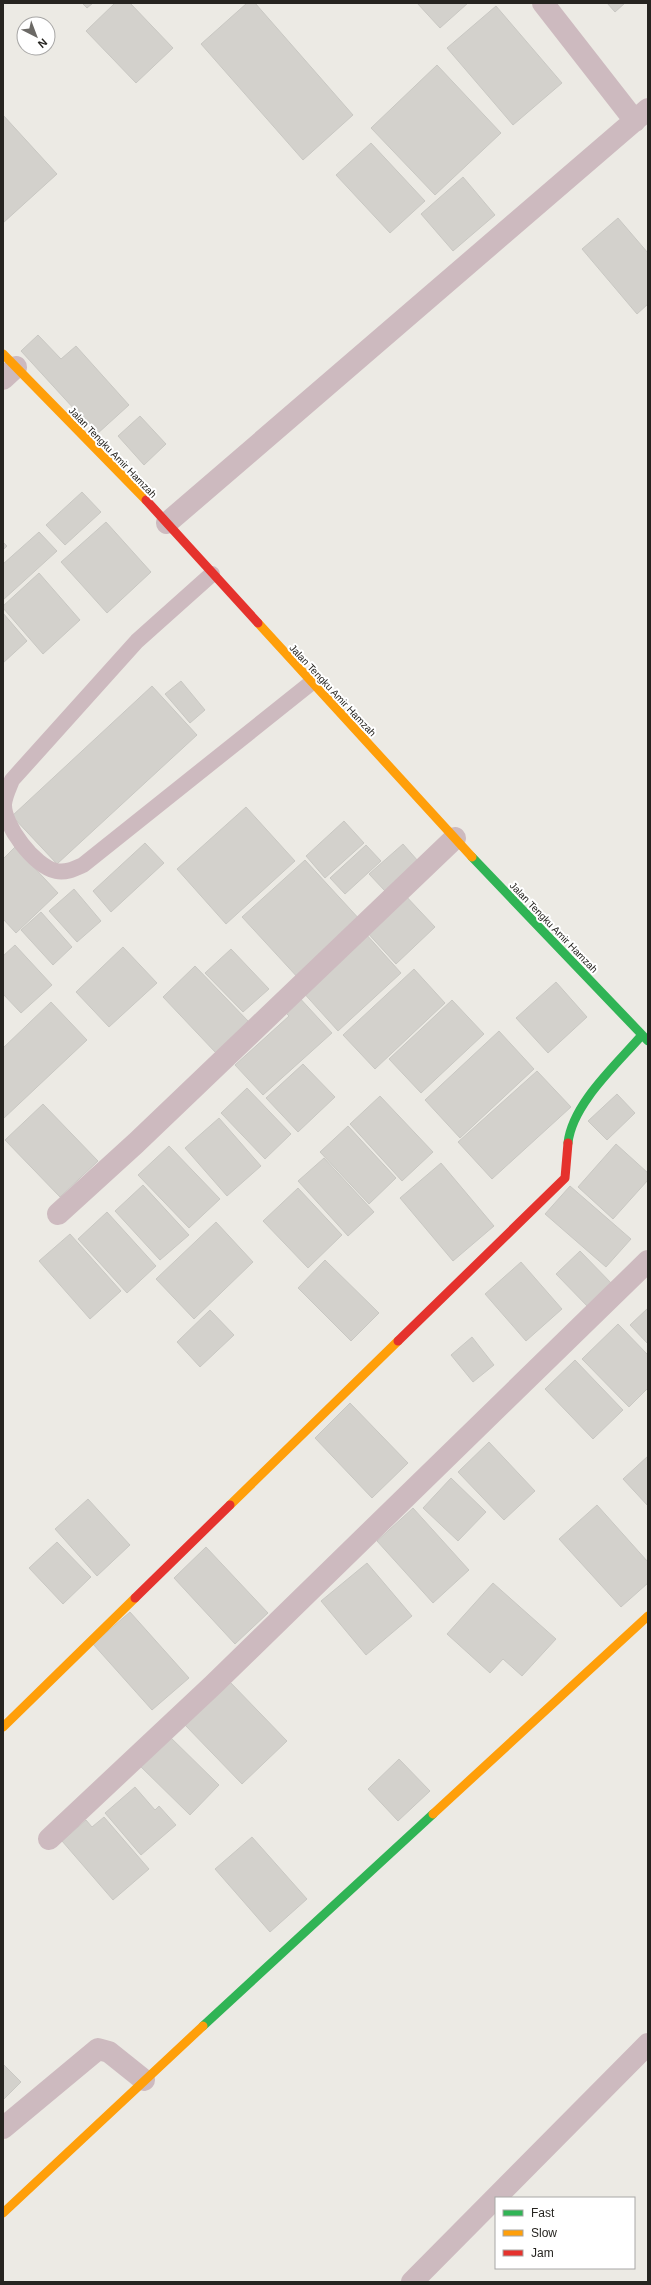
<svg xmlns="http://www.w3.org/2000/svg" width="651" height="2285" viewBox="0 0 651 2285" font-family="Helvetica,sans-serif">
	<rect width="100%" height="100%" fill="#eceae4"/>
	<!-- building -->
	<path fill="#d3d1cc" stroke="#c9c8c3" d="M82 3H93L87 8Z
		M115 3H130L173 48 136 83 86 31Z
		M247 3H255L353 115 303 160 201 44Z
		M417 3H468L440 28Z
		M607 3H625L615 12Z
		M496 6 562 83 513 125 447 48Z
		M437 65 501 133 435 195 371 128Z
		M3 115 57 174 3 223Z
		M371 143 425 201 390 233 336 175Z
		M463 177 495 215 453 251 421 214Z
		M618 218 648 253V304L637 314 582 249Z
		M38 335 61 359 76 346 129 405 97 434 21 351Z
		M140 416 166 444 144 465 118 436Z
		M82 492 101 512 65 545 46 525Z
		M106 522 151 572 107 613 61 562Z
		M39 532 57 551 3 600V564Z
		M3 542 7 546 3 550Z
		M39 573 80 620 43 654 3 608V606Z
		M3 613 27 641 3 663Z
		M181 681 205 710 190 723 165 694Z
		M152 686 197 735 57 864 12 816Z
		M246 807 295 861 226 924 177 869Z
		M344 821 364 843 325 878 306 856Z
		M145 843 164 863 111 912 93 891Z
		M403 844 418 861 385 891 369 874Z
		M366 845 381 861 345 894 330 878Z
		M15 847 58 893 16 933 3 919V859Z
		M305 860 362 922 300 980 242 917Z
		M74 889 101 921 77 942 49 911Z
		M403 893 435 927 396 964 364 929Z
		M41 912 72 947 53 965 21 930Z
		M365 933 401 973 338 1031 301 990Z
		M15 945 52 985 21 1013 3 994V956Z
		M123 947 157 983 109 1027 76 992Z
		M231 949 269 989 243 1012 205 973Z
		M195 966 249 1022 216 1053 163 997Z
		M414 969 445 1003 375 1069 343 1035Z
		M556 982 587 1017 548 1053 516 1018Z
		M296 994 332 1033 263 1095 235 1065 289 1016 281 1008Z
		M452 1000 484 1034 421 1093 389 1059Z
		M51 1002 87 1040 3 1119V1048Z
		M499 1031 534 1069 460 1138 425 1100Z
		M303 1064 335 1097 298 1132 266 1098Z
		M537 1071 571 1107 492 1179 458 1142Z
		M247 1088 291 1134 265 1159 221 1113Z
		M617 1094 635 1113 607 1140 588 1121Z
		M380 1096 433 1152 402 1181 350 1124Z
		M43 1104 98 1161 60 1197 5 1140Z
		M219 1118 261 1166 227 1196 185 1148Z
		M348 1126 396 1178 369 1204 320 1152Z
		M616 1144 648 1173V1180L613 1219 578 1187Z
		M169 1146 220 1199 189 1228 138 1175Z
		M324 1158 374 1212 348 1236 298 1181Z
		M441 1163 494 1226 453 1261 400 1198Z
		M143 1185 189 1235 160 1260 115 1211Z
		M570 1186 631 1239 606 1267 545 1214Z
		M298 1188 342 1235 308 1268 263 1221Z
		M107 1212 156 1266 127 1293 78 1239Z
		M216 1222 253 1262 194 1319 156 1279Z
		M70 1234 121 1291 90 1319 39 1261Z
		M580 1251 614 1286 590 1309 556 1274Z
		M325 1260 379 1313 351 1341 298 1288Z
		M521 1262 562 1309 526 1341 485 1294Z
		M648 1308V1344L630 1325Z
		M210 1310 234 1335 200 1367 177 1342Z
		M618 1324 648 1355V1388L629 1407 582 1359Z
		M472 1337 494 1365 473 1382 451 1355Z
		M575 1360 623 1410 593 1439 545 1389Z
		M350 1403 408 1463 372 1498 315 1438Z
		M489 1442 535 1491 504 1520 458 1472Z
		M648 1456V1506L623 1479Z
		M451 1478 486 1512 458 1541 423 1508Z
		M88 1499 130 1545 97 1576 55 1529Z
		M597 1505 648 1562V1583L621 1607 559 1539Z
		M413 1508 469 1570 433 1603 377 1541Z
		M57 1542 91 1577 63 1604 29 1568Z
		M206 1547 268 1613 235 1644 174 1578Z
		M367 1563 412 1616 366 1655 321 1601Z
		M493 1583 556 1639 522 1676 503 1659 490 1673 447 1634Z
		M130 1612 189 1678 152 1710 93 1644Z
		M230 1682 287 1741 242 1784 185 1725Z
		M166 1733 219 1785 190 1815 137 1763Z
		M399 1759 430 1791 398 1821 368 1789Z
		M135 1787 155 1810 159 1806 176 1825 141 1855 105 1813Z
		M104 1817 149 1869 113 1900 62 1841 86 1820 92 1827Z
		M252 1837 307 1899 270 1932 215 1869Z
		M3 2064 21 2082 3 2100Z"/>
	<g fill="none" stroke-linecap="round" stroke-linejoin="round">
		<!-- lane -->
		<path stroke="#cdbabf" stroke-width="16" d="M212 574 137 641 12 780C9 788 5 795 4 804 3 825 35 867 56 871 66 873 74 869 83 865L311 683"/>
		<!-- street -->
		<path stroke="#cdbabf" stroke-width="22" d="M543 3 635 121
			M3 379 16 367
			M167 523 648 109
			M58 1214 136 1143 455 838
			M49 1839 213 1685 648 1261
			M3 2128 98 2049 109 2052 144 2080
			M412 2282 648 2044"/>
		<!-- fast -->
		<path stroke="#30b455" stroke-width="9" d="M472 857 648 1041
			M568 1143C572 1104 617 1064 642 1035
			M203 2026 433 1814"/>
		<!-- slow -->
		<path stroke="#ff9f0a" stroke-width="9" d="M3 354 146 500
			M258 623 472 857
			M230 1505 398 1341
			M3 1727 135 1598
			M433 1814 648 1616
			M3 2213 203 2026"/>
		<!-- jam -->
		<path stroke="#e5322d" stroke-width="9" d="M146 500 258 623
			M398 1341 565 1178 568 1143
			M135 1598 230 1505"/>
	</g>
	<g text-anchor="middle" stroke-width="4" stroke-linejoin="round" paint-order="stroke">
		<!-- street labels -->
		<g font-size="10" fill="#262420" stroke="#fff">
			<text transform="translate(113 452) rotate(46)" y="4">Jalan Tengku Amir Hamzah</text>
			<text transform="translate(333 690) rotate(47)" y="4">Jalan Tengku Amir Hamzah</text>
			<text transform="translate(554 927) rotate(46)" y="4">Jalan Tengku Amir Hamzah</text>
		</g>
	</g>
	<!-- border -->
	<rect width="651" height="2285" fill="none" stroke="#262420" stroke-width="8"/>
	<!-- legend -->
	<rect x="495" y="2197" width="140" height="72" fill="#ffffff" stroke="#a8a7a6"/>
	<rect x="503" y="2210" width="20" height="6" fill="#30b455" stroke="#a8a7a6"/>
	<text x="531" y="2217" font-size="12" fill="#262420">Fast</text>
	<rect x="503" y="2230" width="20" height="6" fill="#ff9f0a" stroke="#a8a7a6"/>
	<text x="531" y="2237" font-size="12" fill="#262420">Slow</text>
	<rect x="503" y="2250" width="20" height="6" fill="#e5322d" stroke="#a8a7a6"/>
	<text x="531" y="2257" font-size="12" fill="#262420">Jam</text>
	<!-- north arrow -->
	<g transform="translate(36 36) rotate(138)"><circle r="19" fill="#ffffff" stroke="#a8a7a6"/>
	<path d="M0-3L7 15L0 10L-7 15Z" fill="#6b6965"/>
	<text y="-6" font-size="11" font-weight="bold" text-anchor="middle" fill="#262420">N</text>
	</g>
</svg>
